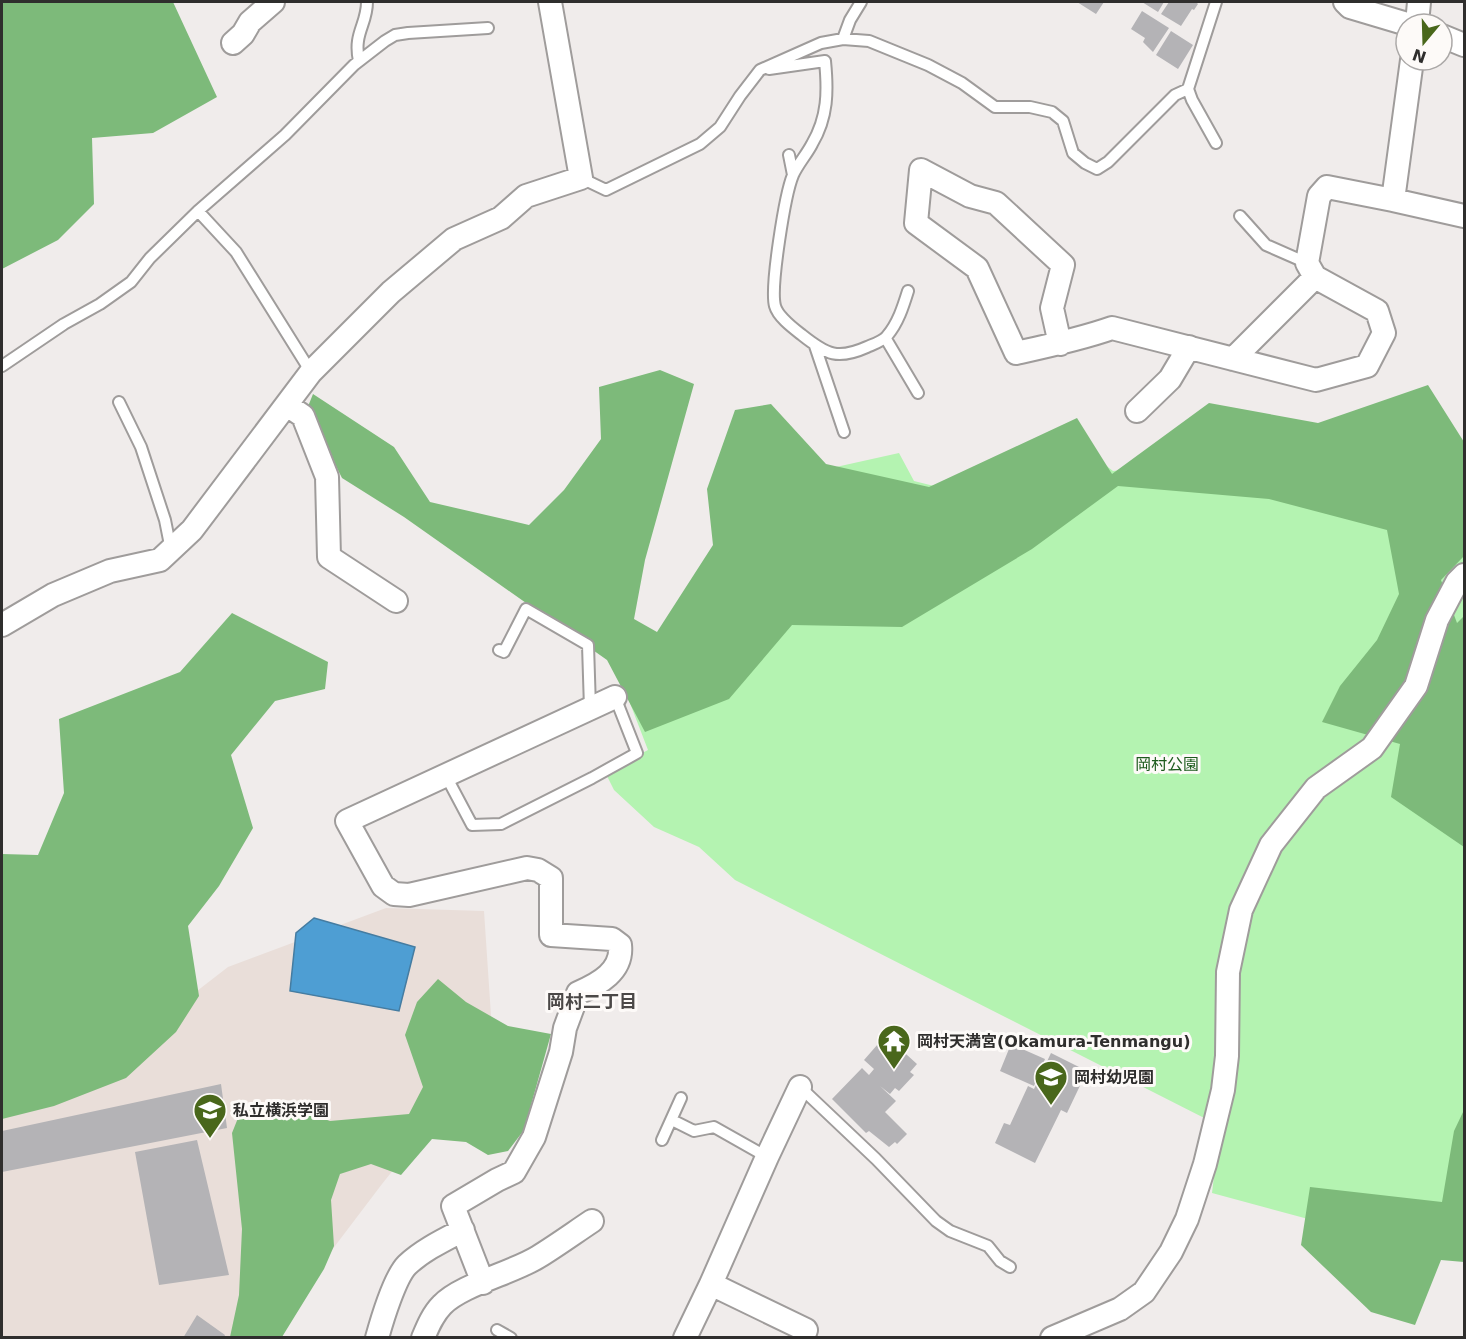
<svg xmlns="http://www.w3.org/2000/svg" width="1466" height="1339" viewBox="0 0 1466 1339" font-family="'DejaVu Sans','Noto Sans JP',sans-serif">
	<rect width="100%" height="100%" fill="#f0eceb"/>
	<!-- built -->
	<path fill="#e9ded9" d="M386 908 484 911 493 1045 382 1184 266 1337 2 1338V1094L100 1066 228 967Z"/>
	<!-- green -->
	<path fill="#b4f3b1" d="M899 453 914 481 950 490 1091 454 1113 471 1157 466 1464 516V1221L1375 1237 1212 1193 1220 1126 735 880 699 847 654 827 614 790 605 772 648 750 623 685 809 473Z"/>
	<!-- forest -->
	<path fill="#7dba7a" d="M2 2H173L217 97 153 133 92 138 94 204 58 240 2 269Z
		M660 370 694 384 645 560 634 619 657 632 713 545 707 489 735 410 771 404 826 464 929 487 1077 418 1112 474 1209 403 1318 423 1428 385 1464 442V556L1441 580 1457 623 1464 616V847L1391 797 1400 744 1322 722 1340 686 1377 640 1399 594 1387 530 1269 499 1118 486 1032 549 902 627 792 625 729 699 645 732 607 660 404 517 342 478 307 409 313 394 394 447 430 502 529 525 564 490 601 439 599 387Z
		M232 613 328 662 325 689 275 701 231 755 253 828 219 886 188 926 199 996 176 1032 126 1078 54 1106 2 1119V854L38 855 64 793 59 719 180 672Z
		M438 979 466 1002 508 1026 551 1034 524 1130 508 1151 488 1155 466 1142 432 1139 401 1175 371 1164 340 1174 331 1200 334 1246 324 1269 282 1337H230L239 1295 242 1229 232 1133 242 1108 300 1110 330 1121 409 1114 423 1087 405 1035 417 1002Z
		M1464 1110V1262L1441 1260 1415 1325 1371 1312 1301 1245 1310 1187 1442 1202 1454 1131Z"/>
	<!-- water -->
	<path fill="#4e9ed3" stroke="#457ca1" stroke-width="1.5" d="M314 918 415 947 399 1011 290 991 296 933Z"/>
	<!-- building -->
	<path fill="#b4b3b6" d="M1077 2H1104L1096 14Z
		M1142 2H1164L1158 12Z
		M1169 2H1196L1198 4 1194 10 1192 9 1181 26 1161 14Z
		M1142 11 1169 28 1153 52 1143 42 1145 38 1131 29Z
		M1171 31 1193 45 1178 69 1156 55Z
		M878 1044 889 1053 896 1045 917 1064 910 1072 914 1075 899 1091 895 1088 890 1094 880 1086 896 1101 885 1112 907 1134 897 1144 895 1142 889 1147 869 1131 866 1133 832 1099 862 1068 869 1075 874 1069 864 1060Z
		M1011 1044 1045 1059 1034 1086 1000 1071Z
		M1051 1053 1087 1071 1067 1113 1061 1110 1035 1163 995 1143 1004 1123 1010 1125 1028 1086 1034 1089Z
		M221 1084 227 1128 2 1172V1131Z
		M197 1140 229 1275 159 1285 135 1152Z
		M197 1315 225 1335 224 1338H183Z"/>
	<g fill="none" stroke-linecap="round" stroke-linejoin="round">
		<defs>
			<path id="service" d="M1216 2 1188 89 1192 100 1216 143
				M843 39 850 20 861 2
				M359 61C353 33 367 25 367 2
				M769 69 825 61C828 91 828 117 812 144 807 154 798 164 793 175 785 194 770 287 775 306 778 317 793 328 802 335 827 355 838 360 867 347 874 344 883 341 887 336 898 323 903 307 908 291
				M789 155 793 175
				M581 178 606 190 700 144 720 127 740 96 760 70 821 43 843 39 869 41 928 65 962 83 995 107H1030L1052 112 1063 121 1073 153 1085 163 1097 169 1108 162 1175 95 1188 89
				M198 211 236 252 311 372
				M1240 216 1266 245 1307 263
				M886 339 918 393
				M815 346 844 432
				M2 366 64 324 100 304 131 282 150 258 198 211 285 135 354 65 385 41 395 35 408 33 488 28
				M119 402 141 447 165 520 171 550
				M499 650 504 652 526 609 588 645 590 708
				M446 776 472 825 501 824 592 778 637 753 615 697
				M800 1087 876 1159 936 1221 950 1231 988 1246 1000 1261 1010 1267
				M672 1120 694 1131 714 1127 767 1157
				M662 1140 681 1098
				M497 1330 511 1338"/>
			<path id="minor" d="M1345 2 1350 7 1407 24
				M1417 24 1419 2
				M1442 36 1464 45
				M233 43 243 34 250 22 273 2
				M1412 60 1393 200 1464 216
				M1060 344 1052 308 1063 265 996 203 970 196 921 170 916 223 977 268 1016 353C1048 346 1081 339 1112 328L1316 380 1367 366 1384 333 1377 311 1315 277 1307 263 1319 196 1327 187 1393 200
				M1233 359 1315 277
				M287 405 303 416 327 477 329 557 396 601
				M1137 411 1170 379 1189 347
				M2 625 53 595 110 571 160 560 192 530 311 372 391 292 454 239 501 218 526 196 581 178 550 2
				M483 1283 453 1206 497 1180 514 1172 534 1137 561 1052 565 1028 578 993C599 984 623 971 620 945L612 939 551 935V878L538 870 527 868 409 895 394 894 383 886 347 821 615 697
				M711 1284 767 1157 800 1087
				M377 1338C382 1320 395 1277 407 1265 423 1250 444 1240 463 1230
				M423 1338C428 1326 433 1314 442 1305 461 1285 512 1273 538 1257 556 1246 574 1233 592 1221
				M685 1338 711 1284 806 1330 803 1338
				M1052 1338 1120 1309 1144 1292 1171 1252 1187 1219 1205 1164 1223 1090 1227 1056 1228 972 1241 910 1271 845 1316 788 1372 748 1416 686 1437 620 1457 582 1464 575"/>
		</defs>
		<!-- service casing -->
		<use href="#service" stroke="#9f9c9b" stroke-width="14"/>
		<!-- minor casing -->
		<use href="#minor" stroke="#9f9c9b" stroke-width="26"/>
		<!-- service -->
		<use href="#service" stroke="#fff" stroke-width="10"/>
		<!-- minor -->
		<use href="#minor" stroke="#fff" stroke-width="22"/>
	</g>
	<!-- icons -->
	<defs>
		<symbol id="temple-pin" viewBox="-11 -11 22 30"><path d="M0 17L-7.5 6A9.5 9.5 0 1 1 7.5 6Z" fill="#49671b" stroke="#fdfaf8"/><path d="M0-6L5-2H3V0L6.5 2.5H4V6H1.5V3h-3V6H-4V2.5H-6.5L-3 0V-2H-5Z" fill="#fff"/></symbol>
		<symbol id="school-pin" viewBox="-11 -11 22 30"><path d="M0 17L-7.5 6A9.5 9.5 0 1 1 7.5 6Z" fill="#49671b" stroke="#fdfaf8"/><path d="M0-5L7-2L0 1L-7-2ZM-4 1L0 2.5L4 1V4Q0 6-4 4Z" fill="#fff"/></symbol>
	</defs>
	<g fill-rule="evenodd">
		<use href="#temple-pin" x="875" y="1022" width="38" height="52"/>
		<use href="#school-pin" x="1032" y="1058" width="38" height="52"/>
		<use href="#school-pin" x="191" y="1091" width="38" height="52"/>
	</g>
	<g text-anchor="middle" stroke-width="6" stroke-linejoin="round" paint-order="stroke">
		<!-- park labels -->
		<g font-size="16" fill="#1d5b1d" stroke="#fdfaf8">
			<text x="1167" y="770">岡村公園</text>
		</g>
		<!-- poi labels -->
		<g font-size="16" font-weight="bold" fill="#2f2e2d" stroke="#fdfaf8" text-anchor="start">
			<text x="917" y="1047">岡村天満宮(Okamura-Tenmangu)</text>
			<text x="1074" y="1083">岡村幼児園</text>
			<text x="233" y="1116">私立横浜学園</text>
		</g>
		<!-- neighbourhood labels -->
		<g font-size="18" font-weight="bold" fill="#4b4847" stroke="#fdfaf8">
			<text x="592" y="1008">岡村二丁目</text>
		</g>
	</g>
	<!-- border -->
	<rect width="1466" height="1339" fill="none" stroke="#2f2e2d" stroke-width="6"/>
	<!-- north arrow -->
	<g transform="translate(1424 42) rotate(199)"><circle r="28" fill="#fdfaf8" stroke="#aba8a7" stroke-width="1.5"/>
	<path d="M0-4.5L10 22L0 15L-10 22Z" fill="#49671b"/>
	<text y="-9" font-size="16" font-weight="bold" text-anchor="middle" fill="#2f2e2d">N</text>
	</g>
</svg>
